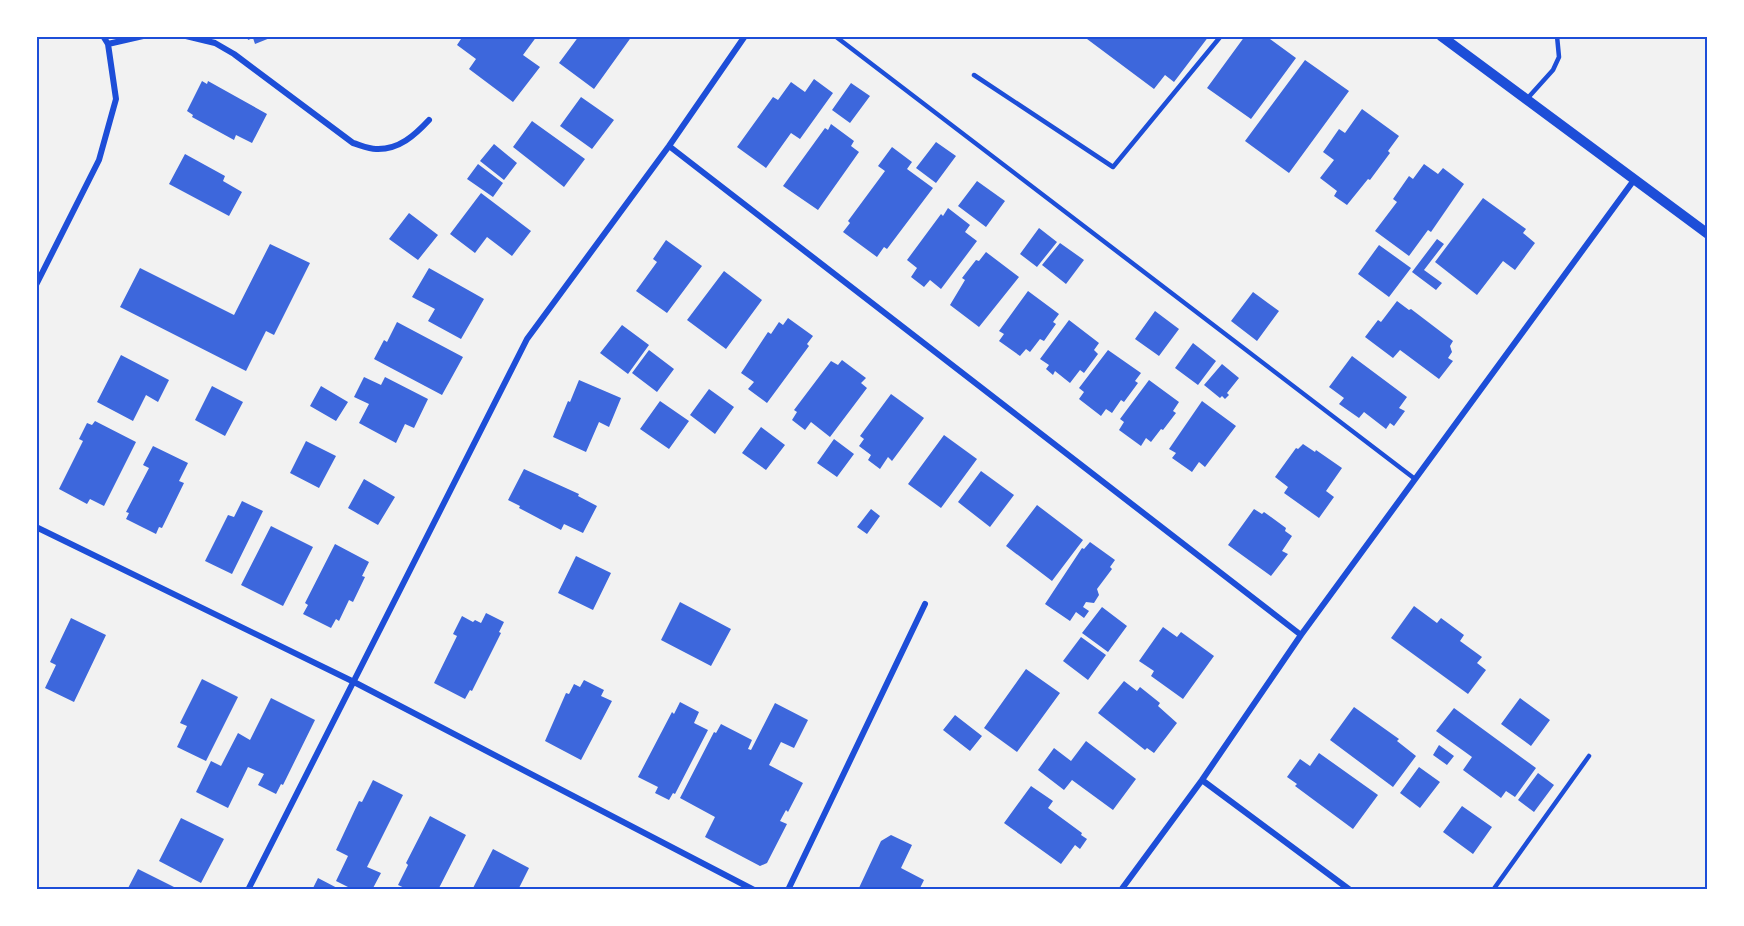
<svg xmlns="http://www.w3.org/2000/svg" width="1744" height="926" viewBox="0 0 1744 926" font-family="Georgia,serif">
	<rect width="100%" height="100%" fill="#f2f2f2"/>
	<!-- building -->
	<path fill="#3d67dc" d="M247 36H275L255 44 253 38 248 40Z
		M463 36H537L523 55 540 67 513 102 469 69 476 59 457 45Z
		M579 36H632L594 89 559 63Z
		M1083 36H1209L1174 82 1165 75 1154 89Z
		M1245 36H1266L1296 58 1251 119 1207 88Z
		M1305 60 1349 91 1289 173 1245 141Z
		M814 79 833 93 800 139 791 133 766 168 737 147 773 97 778 100 791 82 805 92Z
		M202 81 207 84 208 81 267 114 252 143 236 135 234 140 192 117 193 115 187 111Z
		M851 83 870 96 850 123 832 110Z
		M581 97 614 120 592 149 560 126Z
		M1362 109 1399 136 1388 151 1390 153 1370 180 1368 179 1347 205 1334 196 1337 191 1320 178 1334 160 1323 152 1339 129 1345 133Z
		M532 121 585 159 564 187 513 147Z
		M831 124 854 141 851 146 859 152 818 210 783 186 825 128 828 130Z
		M936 142 956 156 936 183 916 168Z
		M494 144 517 163 504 180 480 161Z
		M892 147 912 162 907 169 933 188 887 249 884 247 877 257 843 232 850 223 848 221 885 171 878 166Z
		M185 154 225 176 223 181 242 192 229 216 169 184Z
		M478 164 503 183 493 197 467 179Z
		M1424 164 1438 174 1443 168 1464 184 1431 232 1428 230 1409 256 1375 231 1397 202 1393 199 1409 176 1413 179Z
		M977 181 1005 201 986 227 958 206Z
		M481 193 531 231 512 256 487 237 475 253 450 234Z
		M1483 198 1526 229 1523 233 1535 243 1515 270 1503 261 1477 295 1435 262Z
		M948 208 970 225 965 232 977 241 941 289 930 280 924 287 911 277 917 268 907 260 941 214 943 216Z
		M409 213 438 235 418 260 389 239Z
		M1039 228 1057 242 1037 267 1020 254Z
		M1437 239 1444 244 1424 270 1442 283 1436 290 1412 272Z
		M666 240 702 266 667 313 636 291 657 262 653 259Z
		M1060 243 1084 260 1066 284 1042 265Z
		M270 244 310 263 274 335 266 331 246 371 120 307 140 268 234 315Z
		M1379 245 1411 268 1389 297 1358 274Z
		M986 252 1019 277 979 327 950 305 965 280 962 278 976 260 979 261Z
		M429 268 484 299 461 339 428 321 435 309 412 297Z
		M724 271 762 300 726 349 687 320Z
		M1028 291 1059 314 1053 322 1056 324 1044 341 1040 339 1030 352 1026 349 1020 356 999 341 1004 334 999 331Z
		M1253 292 1279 311 1257 341 1231 321Z
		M1397 301 1409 310 1411 309 1453 341 1450 346 1452 352 1448 358 1453 361 1439 379 1400 350 1393 358 1365 337 1378 320 1381 322Z
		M1155 311 1179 329 1159 356 1135 339Z
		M788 318 813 336 807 344 809 346 767 403 748 389 754 382 741 373 768 332 771 334 779 322 783 325Z
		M1069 320 1099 343 1094 350 1098 354 1084 373 1080 370 1070 383 1055 371 1053 375 1046 369 1049 365 1040 359Z
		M397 322 463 357 442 395 374 359 384 340 387 342Z
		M622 325 649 345 628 374 600 353Z
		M1193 343 1216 361 1198 385 1175 368Z
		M649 350 674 369 657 392 632 373Z
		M1108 350 1141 373 1135 381 1138 383 1124 402 1121 400 1112 413 1106 409 1101 416 1079 399 1084 392 1079 388Z
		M121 355 169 380 158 402 146 395 133 421 97 402Z
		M1352 356 1407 397 1399 408 1405 411 1394 426 1390 423 1386 429 1364 412 1359 418 1339 404 1344 398 1329 387Z
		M842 360 866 378 861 383 867 388 830 437 811 422 805 430 792 420 797 412 794 410 831 361 838 365Z
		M1222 364 1239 378 1227 393 1229 395 1225 399 1222 396 1220 398 1204 385Z
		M364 377 381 385 385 377 428 399 414 428 405 424 396 443 359 423 369 404 354 397Z
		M579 380 621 398 609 427 599 422 586 452 553 437 568 401 570 402Z
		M1149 380 1179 402 1173 411 1176 413 1163 430 1161 429 1151 442 1146 438 1141 446 1119 430 1124 422 1120 419Z
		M212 386 243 402 225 436 195 420Z
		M321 386 348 402 336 421 310 406Z
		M709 389 734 407 715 434 690 415Z
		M891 394 924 418 892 461 888 457 880 469 868 460 871 455 859 446 864 439 860 436Z
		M660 401 689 421 669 449 640 429Z
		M1202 401 1236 426 1205 467 1199 462 1192 472 1172 458 1176 453 1169 449Z
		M95 421 136 442 104 506 90 499 87 504 59 489 83 441 79 439 87 423 92 425Z
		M761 427 785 445 766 470 742 453Z
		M944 435 977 459 941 508 908 484Z
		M834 439 854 454 837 477 817 463Z
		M306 441 336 456 319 488 290 473Z
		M1303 444 1315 452 1316 450 1342 468 1326 491 1334 497 1319 518 1284 493 1288 487 1275 477 1296 448 1298 449Z
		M153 446 188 463 179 481 184 483 162 528 159 527 156 534 126 519 129 513 126 512 149 468 143 465Z
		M524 469 579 494 578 496 597 506 583 533 564 524 561 530 519 508 520 506 508 500Z
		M981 471 1014 495 990 527 958 502Z
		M364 479 395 497 378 525 348 508Z
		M242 501 263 511 232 574 205 561 228 515 234 517Z
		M1037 505 1083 540 1052 581 1006 546Z
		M871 509 880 516 867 534 857 527Z
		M1254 509 1262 514 1264 512 1286 528 1285 531 1292 536 1282 551 1288 554 1271 576 1228 545Z
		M271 526 313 547 283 606 241 585Z
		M1090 542 1115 560 1110 567 1112 569 1097 589 1099 595 1094 603 1086 602 1083 607 1089 611 1084 618 1076 612 1070 621 1045 604 1082 548 1084 549Z
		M335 544 369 562 362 576 365 577 353 602 349 600 339 621 336 619 331 628 303 614 308 605 305 603Z
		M576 556 611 573 593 610 558 593Z
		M680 602 731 629 711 666 661 640Z
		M1414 606 1437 623 1441 618 1464 635 1460 641 1482 657 1477 663 1486 670 1468 694 1391 638Z
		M1102 607 1127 626 1108 652 1082 633Z
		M486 613 504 622 499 632 501 633 472 691 470 690 465 699 434 683 457 636 453 634 462 616 473 622 475 620 481 623Z
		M71 618 106 635 74 702 45 688 56 665 50 662Z
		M1163 627 1177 637 1181 632 1214 656 1183 699 1151 676 1154 671 1139 661Z
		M1081 637 1106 655 1088 680 1063 661Z
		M1026 669 1060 693 1017 752 984 728Z
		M202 679 238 697 206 761 177 747 187 726 180 723Z
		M584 680 604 690 601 696 612 701 581 760 545 741 566 693 569 694 574 684 580 687Z
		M1124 681 1137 691 1140 687 1160 703 1158 706 1177 723 1154 753 1147 748 1145 750 1098 713Z
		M271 698 315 720 283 785 281 784 276 794 258 785 264 774 248 767 228 808 196 792 211 761 221 766 238 733 250 740Z
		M1520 698 1550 720 1531 746 1501 724Z
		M680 702 699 712 694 723 708 730 675 794 673 793 669 800 655 793 658 787 638 777 672 712 674 714Z
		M775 703 808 720 794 748 781 742 769 765 803 783 788 812 786 810 780 821 787 824 767 863 760 866 705 837 715 817 680 798 714 732 716 733 721 724 752 740 748 749 751 750Z
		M1354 707 1399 739 1397 741 1416 756 1393 787 1330 740Z
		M1454 708 1536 768 1515 797 1506 791 1501 798 1463 770 1472 757 1436 731Z
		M955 715 982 736 970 751 943 730Z
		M1086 741 1136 779 1113 810 1072 780 1064 790 1038 770 1054 748 1071 761Z
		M1439 745 1454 756 1447 765 1433 755Z
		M1319 753 1378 795 1353 829 1295 786 1297 784 1287 777 1300 759 1310 766Z
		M1419 767 1440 782 1420 808 1400 793Z
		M1538 773 1554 785 1534 812 1518 800Z
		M373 780 403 795 367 867 381 873 372 890H354L336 881 348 856 336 850 359 801 362 802Z
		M1031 786 1053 801 1048 808 1082 833 1081 835 1087 839 1080 849 1075 845 1061 864 1004 823Z
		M1462 806 1492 827 1473 854 1443 832Z
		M430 816 466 835 438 890H409L398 885 408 865 406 863Z
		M181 818 224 839 201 883 159 861Z
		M891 835 912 845 901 868 924 880 919 890H858L881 841Z
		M493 849 529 868 518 890H472Z
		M138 869 180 890H127Z
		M318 878 341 890H312Z"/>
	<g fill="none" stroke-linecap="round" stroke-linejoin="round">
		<!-- service -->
		<path stroke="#1d4ed8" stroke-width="4.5" d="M835 36 1415 479
			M974 75 1113 167 1221 36
			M1526 100 1553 70 1559 57 1557 36
			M1493 890 1589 756"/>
		<!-- minor -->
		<path stroke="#1d4ed8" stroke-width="6" d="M186 36 215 43 234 54 353 143C360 145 369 149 376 149 399 150 415 135 429 120
			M108 44 143 36
			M669 146 1301 635
			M36 285 99 160 116 99 108 44 103 36
			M36 527 354 682 754 890
			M1202 780 1350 890
			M248 890 527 339 669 146 745 36
			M788 890 925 604
			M1121 890 1202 780 1301 635 1634 180"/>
		<!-- tertiary -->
		<path stroke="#1d4ed8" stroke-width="10" d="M1441 36 1708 234"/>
	</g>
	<!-- border -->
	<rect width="1744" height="926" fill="none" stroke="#ffffff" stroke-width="75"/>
	<rect x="38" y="38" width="1668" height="850" fill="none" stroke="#1d4ed8" stroke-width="2"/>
</svg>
